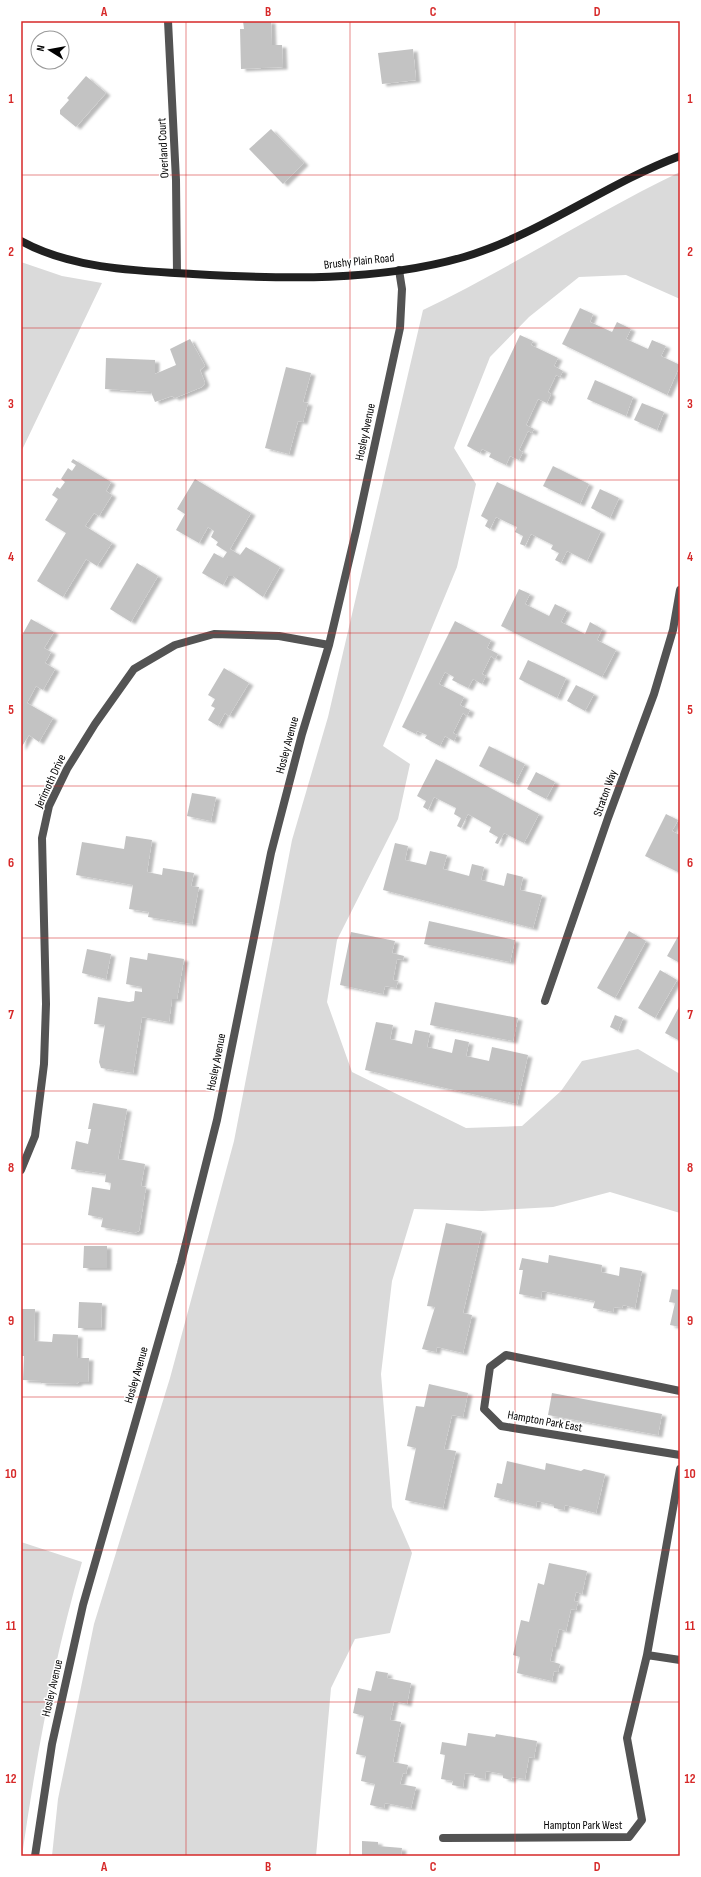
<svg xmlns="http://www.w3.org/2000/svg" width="701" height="1877" viewBox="0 0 701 1877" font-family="'Sofia Sans Condensed',sans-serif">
	<defs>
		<filter id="shadow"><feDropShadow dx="4.5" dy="2.5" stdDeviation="1" flood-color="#0004"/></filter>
	</defs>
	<rect width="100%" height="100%" fill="#fff"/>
	<!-- green -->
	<path fill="#dadada" d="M680 172V299L626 275 579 277 529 317 490 357 454 448 476 484 457 567 383 746 410 764 398 819 337 940 327 1002 352 1072 466 1128 522 1126 561 1091 582 1061 638 1049 680 1074V1213L610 1192 553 1207 482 1211 414 1209 392 1281 381 1374 392 1507 412 1553 390 1633 355 1639 331 1688 316 1856H52L58 1799 94 1624 170 1378 234 1141 292 840 328 717 423 310C511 268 592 214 680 172Z
		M21 262 62 276 102 283 21 452Z
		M21 1542 82 1562C54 1659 36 1757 22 1856Z"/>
	<!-- building -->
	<path fill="#c3c3c3" filter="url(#shadow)" d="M243 21H271L272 45H282L283 67 241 69 240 29H244Z
		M413 49 416 80 382 84 378 53Z
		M86 76 106 93 76 127 60 114V110L69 100 67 98Z
		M271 129 304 163 283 184 249 149Z
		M580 308 593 314 590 322 612 332 617 322 631 329 626 339 648 349 652 340 666 346 661 356 680 365 667 395 562 344Z
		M520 335 533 341 531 345 558 358 554 366 563 371 560 377 556 375 548 392 551 394 547 403 538 399 526 425 534 429 532 433 528 431 519 450 523 452 519 460 510 456 506 465 489 457 491 453 482 449 480 453 467 446Z
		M190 339 205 366 200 370 205 383 202 387 175 398 172 396 155 402 151 392 105 389 106 358 155 360V374L176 365 170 349Z
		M286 367 311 373 303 402 308 403 303 422 298 421 289 454 265 448Z
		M595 380 633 397 626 416 587 399Z
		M642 403 664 412 657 430 634 420Z
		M73 459 111 482 106 491 112 495 99 516 94 513 85 526 112 543 97 566 86 559 63 597 37 581 66 533 45 520 58 499 52 495 57 487 60 489 65 482 61 479 68 468 72 471 76 465 71 462Z
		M553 466 589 484 580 504 543 486Z
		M195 479 251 513 230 549 240 555 246 547 280 567 263 597 233 576H228L223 585 202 573 214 553 223 558 227 552 216 545 218 542 211 537 214 531 208 527 199 543 176 530 185 514 177 509Z
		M497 482 601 531 587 561 567 551 561 563 555 560 559 553 551 549 553 545 531 534 525 546 520 544 523 536 515 532 517 527 496 517 490 529 485 526 488 520 481 516Z
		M600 489 619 498 610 518 591 508Z
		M137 563 158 576 131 622 110 609Z
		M519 589 530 594 525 604 549 616 555 604 567 610 561 622 585 634 590 622 602 629 597 640 616 650 602 677 501 626Z
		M31 619 54 632 44 648 51 652 45 663 55 669 43 690 36 686 27 703 53 718 39 742 29 735 21 748V637Z
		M455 621 491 640 487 648 498 654 495 659 491 656 482 674 486 676 482 684 473 679 468 688 452 680 454 677 445 672 439 684 464 697 460 705 470 710 467 716 463 713 453 733 457 735 454 741 445 736 440 746 425 738 427 735 417 731 416 734 402 727Z
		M528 660 566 678 557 698 519 679Z
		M224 668 249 683 229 716 225 713 218 726 208 720 215 708 211 706 215 699 208 695Z
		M576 685 594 694 585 711 567 701Z
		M489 746 525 764 515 784 479 766Z
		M436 759 539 814 524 843 504 833 498 844 495 843 498 837 489 832 491 827 468 814 461 828 457 826 461 818 454 814 456 808 434 797 428 810 423 807 426 801 417 796Z
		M536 772 555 782 546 799 527 789Z
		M192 793 216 797 211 821 187 816Z
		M666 814 678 820 672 831 680 835V873L645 856Z
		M126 836 152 840 147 872 162 875 163 868 194 873 191 886 199 887 192 924 148 917 149 912 129 909 133 885 76 875 82 842 124 849Z
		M395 843 408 846 405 860 426 865 430 851 447 855 443 869 469 876 472 864 484 867 481 880 504 886 507 873 523 877 520 890 542 895 533 928 383 890Z
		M429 921 515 940 510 962 424 944Z
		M629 931 646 941 615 998 597 988Z
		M351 932 395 941 392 953 404 956 403 960 397 959 393 980 398 981 396 988 385 986 383 994 340 985Z
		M680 933V963L667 956Z
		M87 949 111 954 106 979 82 973Z
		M148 953 184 959 177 999H172L169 1022 142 1017 133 1073 101 1068 99 1062 105 1025 94 1024 98 997 129 1002 134 1001 135 991 142 992V987L126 984 130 957 147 960Z
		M660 970 677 980 655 1018 638 1008Z
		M435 1002 518 1018 513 1041 430 1025Z
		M680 1005V1041L665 1033Z
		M615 1015 623 1018 618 1031 610 1027Z
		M376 1022 393 1025 390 1039 412 1044 415 1030 430 1033 427 1047 452 1053 455 1039 469 1042 466 1056 489 1061 492 1047 528 1055 517 1104 365 1070Z
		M93 1103 127 1109 118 1159 145 1164 141 1186 146 1187 139 1231 134 1233 101 1227 103 1218 88 1215 92 1187 110 1190 111 1183 105 1182 106 1174 71 1169 76 1141 88 1144 91 1129H88Z
		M446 1223 482 1231 463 1313 472 1315 463 1353 437 1347 436 1352 422 1349 435 1307 427 1306Z
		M84 1246H107V1268H83Z
		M549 1255 602 1265 601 1272 619 1276 620 1267 642 1271 635 1308 623 1305 622 1308 614 1307 613 1312 593 1308 595 1301 542 1291 541 1298 519 1294 523 1270H519L522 1258 548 1263Z
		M672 1289 680 1290V1327L670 1325 675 1303 669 1302Z
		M79 1302 102 1303 101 1328H78Z
		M21 1309H35L34 1341 52 1342 53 1334 78 1335 77 1358H89L88 1382H79L76 1384 41 1383V1381L23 1380 24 1356H21Z
		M429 1384 468 1393 463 1417 452 1415 444 1449 456 1451 443 1508 405 1500 416 1448 407 1446 416 1406 424 1407Z
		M552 1393 662 1414 658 1435 548 1415Z
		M507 1461 545 1470 546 1463 581 1471 584 1469 605 1474 596 1513 565 1505 564 1510 554 1508V1505L537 1501 536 1507 494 1497 497 1483 502 1484Z
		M549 1563 587 1571 582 1594 576 1592 574 1601 578 1602 576 1610 571 1609 566 1631 559 1629 555 1647H553L550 1661 560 1664 558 1672 554 1671 552 1681 517 1673 520 1657 513 1655 521 1620 529 1622 538 1583 544 1585Z
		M376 1671 388 1673 387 1678 411 1683 407 1704 394 1701 390 1720 401 1722 393 1762 408 1765 406 1774 403 1773 400 1784 416 1787 411 1808 385 1803 384 1808 370 1805 375 1784 361 1781 366 1756 356 1754 364 1716 353 1713 358 1688 371 1691Z
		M468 1733 495 1737 496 1734 537 1741 534 1758 529 1757 525 1779 512 1777 511 1780 503 1778V1774L486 1771 485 1779 474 1777 475 1774 465 1773 463 1787 452 1785 453 1781 441 1779 445 1755 440 1754 442 1742 466 1746Z
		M362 1841 378 1842V1846L402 1848 401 1856H362Z"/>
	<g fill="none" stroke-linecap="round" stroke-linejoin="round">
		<!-- street -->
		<path stroke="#535353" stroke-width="8" d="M168 21 176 180 177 273
			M545 1001 608 818 654 694 673 630 680 590
			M21 1170 35 1136 44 1064 46 1004 42 838 49 806 67 769 95 724 134 669 175 645 214 634 279 636 329 645
			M680 1391 506 1355 490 1367 484 1409 501 1426 680 1455
			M647 1655 680 1660
			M443 1838 629 1837 642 1820 627 1738 647 1655 680 1469
			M35 1856 52 1744 83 1605 181 1263 217 1120 271 853 302 734 329 645 356 531 400 328 402 289 399 270"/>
		<!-- secondary -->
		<path stroke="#202020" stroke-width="8" d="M21 241C72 269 137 271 193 274 283 279 377 282 464 257 541 234 605 184 680 156"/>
	</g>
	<!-- grid -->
	<path fill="none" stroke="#d62828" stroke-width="1" stroke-opacity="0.55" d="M186 21V1856M350 21V1856M515 21V1856M21 175H680M21 328H680M21 480H680M21 633H680M21 786H680M21 938H680M21 1091H680M21 1244H680M21 1397H680M21 1550H680M21 1702H680"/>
	<g text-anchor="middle" stroke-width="3" stroke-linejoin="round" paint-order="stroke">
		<!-- street labels -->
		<g font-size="12" fill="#000" stroke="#fff">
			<text transform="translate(163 148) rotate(-93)" y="4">Overland Court</text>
			<text transform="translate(359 261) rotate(-6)" y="4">Brushy Plain Road</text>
			<text transform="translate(365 432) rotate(-78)" y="4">Hosley Avenue</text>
			<text transform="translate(287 745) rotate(-75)" y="4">Hosley Avenue</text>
			<text transform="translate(50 781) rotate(-65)" y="4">Jerimoth Drive</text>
			<text transform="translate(605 793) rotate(-70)" y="4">Straton Way</text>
			<text transform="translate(216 1062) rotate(-79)" y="4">Hosley Avenue</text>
			<text transform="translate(136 1375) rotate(-74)" y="4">Hosley Avenue</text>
			<text transform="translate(545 1421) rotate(10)" y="4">Hampton Park East</text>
			<text transform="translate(52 1688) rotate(-77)" y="4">Hosley Avenue</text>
			<text x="583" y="1829">Hampton Park West</text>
		</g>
	</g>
	<!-- border -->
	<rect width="701" height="1877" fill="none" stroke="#ffffff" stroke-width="44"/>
	<!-- north arrow -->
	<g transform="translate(50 50) rotate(281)"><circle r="19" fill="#ffffff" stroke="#999999"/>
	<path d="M0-3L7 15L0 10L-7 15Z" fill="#000000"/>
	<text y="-6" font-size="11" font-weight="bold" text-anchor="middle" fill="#000000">N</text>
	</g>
	<rect x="22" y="22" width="657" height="1833" fill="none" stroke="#d62828" stroke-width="1.5"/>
	<g font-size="13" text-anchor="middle" font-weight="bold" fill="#d62828">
		<text x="104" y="16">A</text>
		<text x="268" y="16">B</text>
		<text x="433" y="16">C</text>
		<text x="597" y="16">D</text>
		<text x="11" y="103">1</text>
		<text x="690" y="103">1</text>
		<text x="11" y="256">2</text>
		<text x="690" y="256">2</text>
		<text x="11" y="408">3</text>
		<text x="690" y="408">3</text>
		<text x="11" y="561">4</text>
		<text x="690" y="561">4</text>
		<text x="11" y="714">5</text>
		<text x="690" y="714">5</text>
		<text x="11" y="867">6</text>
		<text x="690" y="867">6</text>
		<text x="11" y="1019">7</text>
		<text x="690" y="1019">7</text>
		<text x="11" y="1172">8</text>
		<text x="690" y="1172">8</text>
		<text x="11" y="1325">9</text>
		<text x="690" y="1325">9</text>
		<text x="11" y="1478">10</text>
		<text x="690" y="1478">10</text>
		<text x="11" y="1630">11</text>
		<text x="690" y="1630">11</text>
		<text x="11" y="1783">12</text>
		<text x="690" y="1783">12</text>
		<text x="104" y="1871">A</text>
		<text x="268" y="1871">B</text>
		<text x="433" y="1871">C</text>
		<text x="597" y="1871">D</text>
	</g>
</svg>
